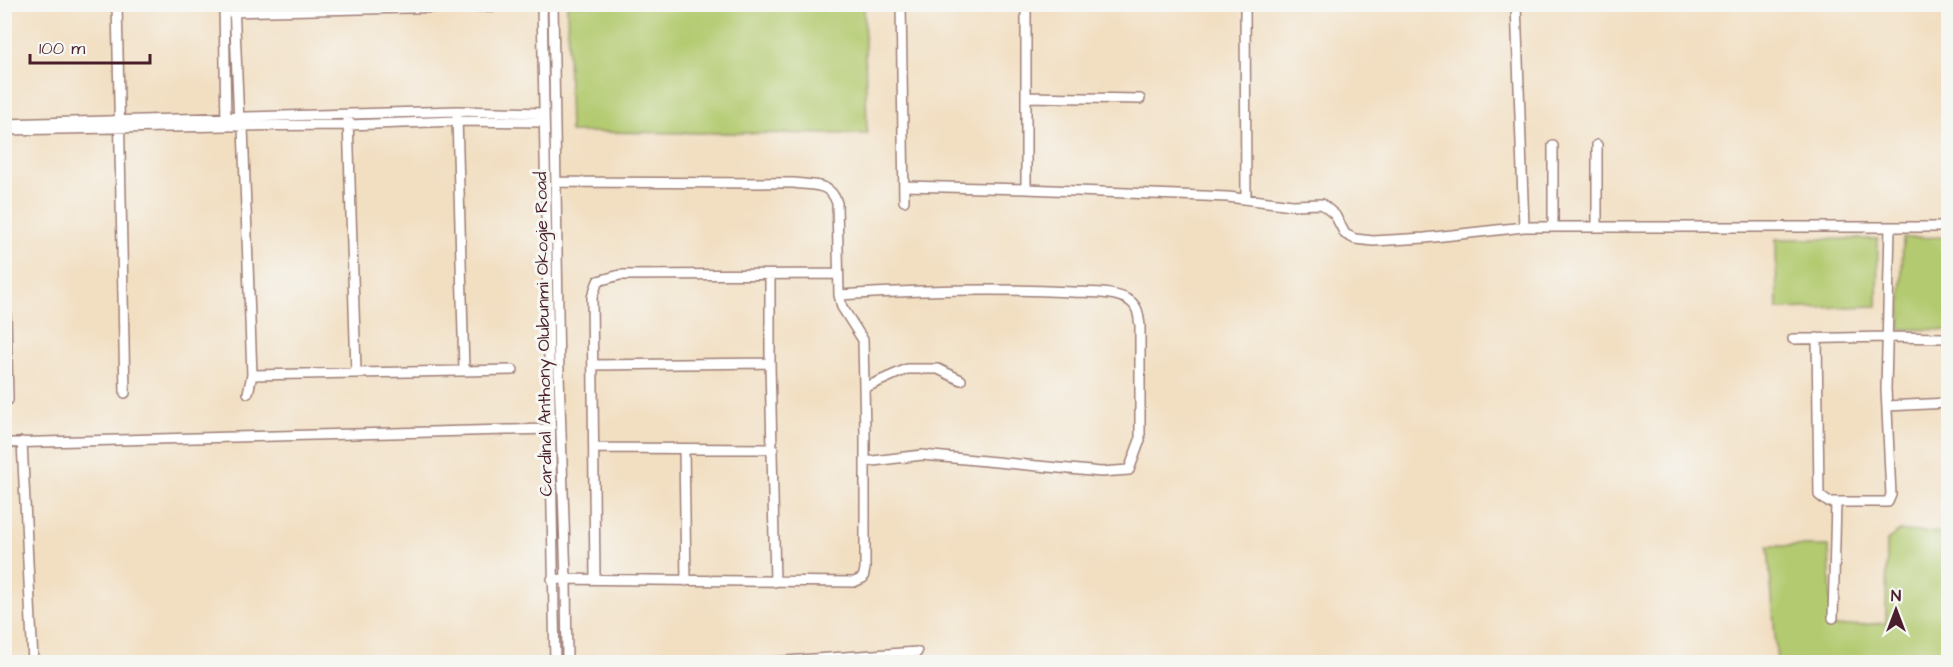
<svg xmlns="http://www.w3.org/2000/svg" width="1953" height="667" viewBox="0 0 1953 667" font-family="'Architects Daughter',sans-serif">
	<rect width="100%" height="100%" fill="#f6f6f2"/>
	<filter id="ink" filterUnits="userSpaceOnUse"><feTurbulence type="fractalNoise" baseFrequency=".0167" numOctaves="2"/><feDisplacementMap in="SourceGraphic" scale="12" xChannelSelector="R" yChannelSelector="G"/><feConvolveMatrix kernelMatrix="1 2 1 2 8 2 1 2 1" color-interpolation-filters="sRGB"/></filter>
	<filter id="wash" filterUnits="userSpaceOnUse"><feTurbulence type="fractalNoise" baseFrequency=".008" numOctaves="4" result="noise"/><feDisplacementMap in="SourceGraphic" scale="24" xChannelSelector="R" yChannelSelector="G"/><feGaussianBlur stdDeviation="1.35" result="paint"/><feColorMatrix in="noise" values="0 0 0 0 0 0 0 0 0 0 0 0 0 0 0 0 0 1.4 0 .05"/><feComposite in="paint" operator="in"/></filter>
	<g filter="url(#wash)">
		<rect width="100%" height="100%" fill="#f2dfc2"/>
		<!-- grass -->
		<path fill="#b3ca6f" stroke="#7e744d" stroke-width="1.5" d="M567 5H864L867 134 570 132Z
			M1948 237V330L1900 329 1903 238Z
			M1776 239H1878L1877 306 1777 309Z
			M1900 531 1948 533V662H1777L1768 546H1829L1832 627 1886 623 1887 540Z"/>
	</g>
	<g filter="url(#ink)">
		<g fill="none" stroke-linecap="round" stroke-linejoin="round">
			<defs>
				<path id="minor" d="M117 4 125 393
					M224 4 226 123
					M234 4 239 123
					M542 4 555 662
					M553 4 559 374 566 579 567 662
					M901 4 904 201
					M1026 4V189L1228 197 1292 205 1322 204 1335 215 1345 234 1355 239 1373 241 1425 238 1524 227H1948
					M1245 4 1246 198
					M1516 4 1524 227
					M224 12 499 6
					M1026 97 1140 99
					M457 117 464 370
					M348 119 356 371
					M4 124 457 111 543 113
					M243 126 252 375 248 393
					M4 130 226 126 348 125 457 121 543 122
					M1597 145V227
					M1553 146V227
					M904 186 1026 189
					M4 230 8 400
					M770 275V363L775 582
					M839 295C917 290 994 288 1072 292 1090 293 1115 291 1130 301 1139 308 1138 315 1140 325V440L1129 470 1101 472 922 455 865 462
					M1817 338 1819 495 1828 502H1888L1891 495 1886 389 1890 227
					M1793 339 1887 337 1944 338
					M593 365 770 363
					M252 375 513 370
					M864 388 907 369H938L961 380
					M1887 406 1948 403
					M22 442 33 662
					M4 443 550 429
					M594 448 773 449
					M684 449 686 581
					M552 579 854 582 863 578 865 569V432L863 340 842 307 839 295 837 203C830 182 814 186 794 183L556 182
					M595 579 592 297 598 281 620 275 838 274
					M1833 618 1836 502
					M771 662 917 652"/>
			</defs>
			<!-- minor casing -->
			<use href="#minor" stroke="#9e7f76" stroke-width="12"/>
			<!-- minor -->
			<use href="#minor" stroke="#fff" stroke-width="9"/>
		</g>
	</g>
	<g text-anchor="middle" stroke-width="6" stroke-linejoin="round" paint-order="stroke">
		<!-- street labels -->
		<g font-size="18" fill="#4a1f2b" stroke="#f6f6f2">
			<text transform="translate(543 334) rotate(-91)" y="6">Cardinal Anthony Olubunmi Okogie Road</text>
		</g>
	</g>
	<!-- margin -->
	<rect width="1953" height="667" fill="none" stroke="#f6f6f2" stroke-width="24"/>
	<!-- north arrow -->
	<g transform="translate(1896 610)" stroke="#f6f6f2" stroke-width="4.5" paint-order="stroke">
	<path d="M0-4.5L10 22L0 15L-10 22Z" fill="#4a1f2b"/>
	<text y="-9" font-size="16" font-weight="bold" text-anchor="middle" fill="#4a1f2b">N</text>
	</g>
	<!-- scale -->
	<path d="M30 54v9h120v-9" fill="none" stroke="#4a1f2b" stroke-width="3"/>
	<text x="39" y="54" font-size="18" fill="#4a1f2b" stroke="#f6f6f2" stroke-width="4.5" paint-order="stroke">100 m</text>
</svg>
